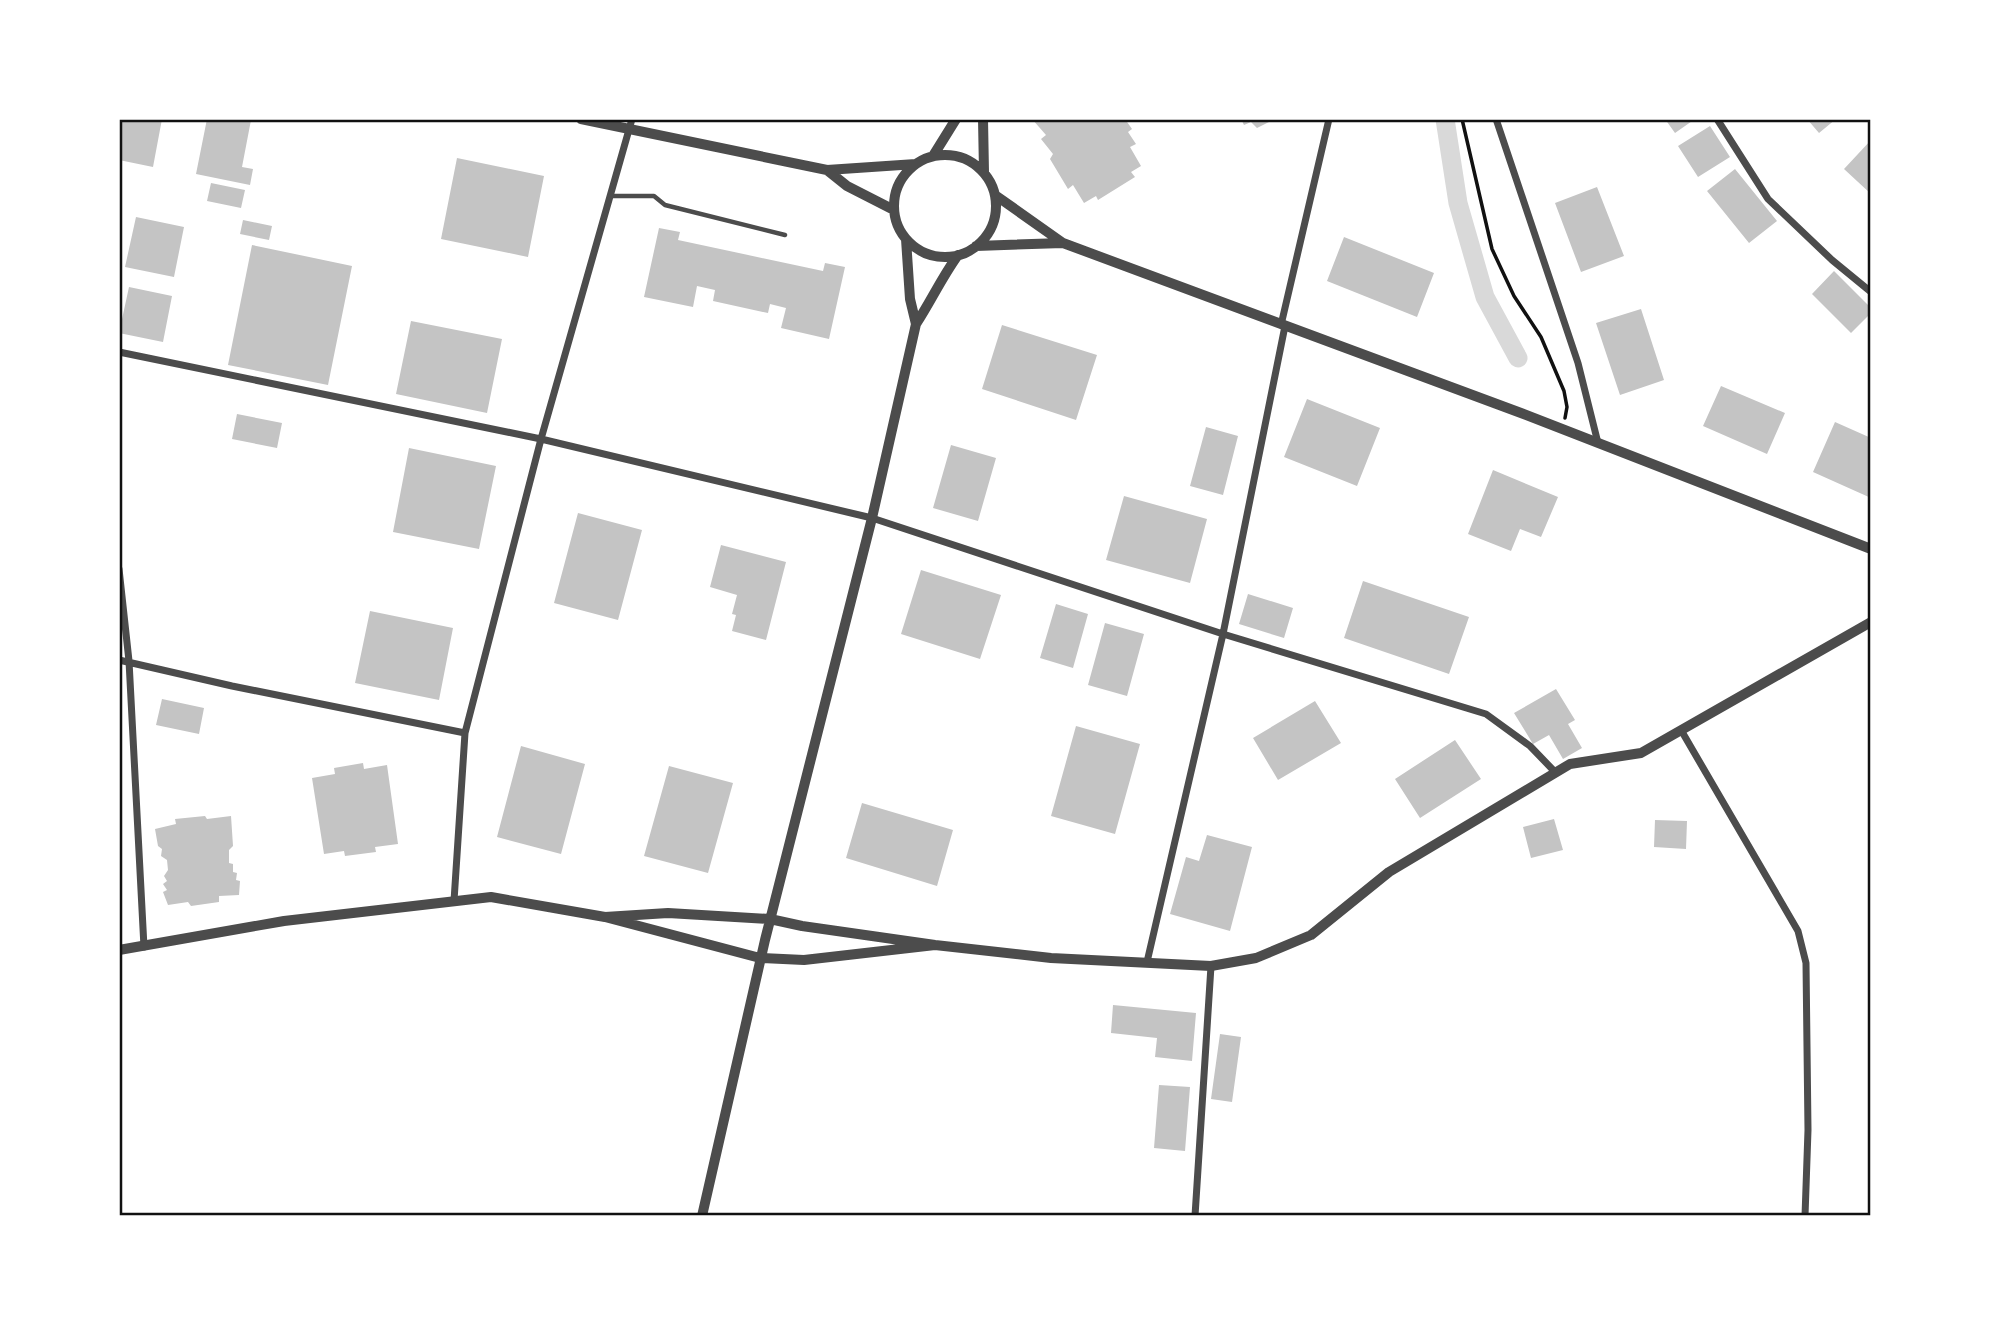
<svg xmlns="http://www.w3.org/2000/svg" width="1990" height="1335" viewBox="0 0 1990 1335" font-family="'Open Sans',sans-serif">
	<rect width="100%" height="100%" fill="#fff"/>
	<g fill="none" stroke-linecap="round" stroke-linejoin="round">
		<!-- canal -->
		<path stroke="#d9d9d9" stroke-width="19" d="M1445 119 1458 203 1485 297 1518 358"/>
	</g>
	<!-- building -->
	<path fill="#c4c4c4" d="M119 119H162L153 167 119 160Z
		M207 119 251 120 242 167 253 169 250 185 196 174Z
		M1032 119H1125L1132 129 1128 132 1136 144 1130 147 1141 166 1131 172 1135 177 1098 200 1096 196 1084 203 1073 185 1068 189 1050 159 1053 154 1041 139 1046 135Z
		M1241 119H1275L1257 128 1251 122 1244 125Z
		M1665 119H1695L1675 133Z
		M1807 119H1836L1819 133Z
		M1710 126 1730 157 1698 177 1678 146Z
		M1871 140V194L1844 169Z
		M457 158 544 176 528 257 441 239Z
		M1735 169 1777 221 1749 243 1707 191Z
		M211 183 245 190 241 208 207 201Z
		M1597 187 1624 256 1581 272 1555 203Z
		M136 217 184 227 174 277 125 267Z
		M243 220 272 226 269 240 240 234Z
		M659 228 680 232 678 240 823 271 825 263 845 267 829 339 781 328 786 308 770 304 768 313 713 301 715 290 697 286 693 307 644 297Z
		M1344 237 1434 273 1417 317 1327 281Z
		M252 245 352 266 328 385 228 365Z
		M1834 271 1871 308V313L1851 333 1812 294Z
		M129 287 172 296 163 342 119 333Z
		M1641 309 1664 380 1620 395 1596 323Z
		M411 321 502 339 487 413 396 394Z
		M1002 325 1097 355 1076 420 982 389Z
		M1721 386 1785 413 1767 454 1703 426Z
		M1307 399 1380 428 1357 486 1284 457Z
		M237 414 282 423 277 448 232 439Z
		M1835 422 1871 438V498L1813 472Z
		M1206 427 1238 436 1223 495 1190 486Z
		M951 445 996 458 978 521 933 508Z
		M409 448 496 466 479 549 393 532Z
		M1493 470 1558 497 1541 537 1520 529 1511 551 1468 534Z
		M1124 496 1207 519 1190 583 1106 560Z
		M578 513 642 530 618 620 554 603Z
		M721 545 786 562 766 640 732 631 736 615 732 614 737 595 710 587Z
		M921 570 1001 595 980 659 901 634Z
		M1363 581 1469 617 1449 674 1344 638Z
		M1248 594 1293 608 1284 638 1239 624Z
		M1056 604 1088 614 1073 668 1040 658Z
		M370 611 453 628 439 700 355 683Z
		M1105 623 1144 634 1127 696 1088 685Z
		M1556 689 1575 720 1568 724 1582 748 1563 759 1549 735 1533 744 1514 713Z
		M162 699 204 708 199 734 156 725Z
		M1315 701 1341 743 1278 780 1253 738Z
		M1076 726 1140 744 1115 834 1051 816Z
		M1455 740 1481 779 1420 818 1395 779Z
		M521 746 585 764 561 854 497 837Z
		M363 763 364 769 387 765 398 844 375 847 376 852 345 856 344 851 324 854 312 778 335 774 334 768Z
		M669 766 733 783 708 873 644 856Z
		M862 803 953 830 937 886 846 858Z
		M205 816 207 819 231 816 233 846 229 850V863L233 864V872L237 873 236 880 240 881 239 895 219 896V902L191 906 188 902 168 905 163 892 167 890 163 884 167 881 164 876 168 870 167 860 161 856 162 849 158 846 155 829 176 824 175 819Z
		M1554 819 1563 850 1531 858 1523 827Z
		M1655 820 1687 821 1686 849 1654 847Z
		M1207 835 1252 847 1230 931 1170 914 1186 857 1199 861Z
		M1113 1005 1196 1013 1192 1061 1155 1057 1157 1038 1111 1033Z
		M1220 1034 1241 1037 1232 1102 1211 1099Z
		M1159 1085 1190 1087 1185 1151 1154 1148Z"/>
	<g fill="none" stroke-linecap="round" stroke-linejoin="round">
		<!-- path -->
		<path stroke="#111" stroke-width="3.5" d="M1462 119 1492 249 1514 296 1541 337 1564 391 1567 407 1565 418"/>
		<!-- service -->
		<path stroke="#4c4c4c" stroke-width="4.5" d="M612 196H654L665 205 785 235"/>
		<!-- minor -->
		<path stroke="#4c4c4c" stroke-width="7" d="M1496 119 1578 363 1598 443
			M1717 119 1768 199 1832 260 1871 292
			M1281 325 1329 119
			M119 352 541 439 872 518 1223 634 1486 714 1530 746 1556 773
			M119 569 129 661 144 947
			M119 660 232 686 465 733
			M1681 730 1798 931 1806 963 1808 1130 1805 1216
			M454 901 465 733 541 439 632 119
			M1147 962 1223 634 1285 326
			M1195 1216 1211 966"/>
		<!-- tertiary -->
		<path stroke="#4c4c4c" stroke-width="10" d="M581 119 827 170
			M983 119 984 172
			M894 206a51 51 0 1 1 102 0a51 51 0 1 1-102 0Z
			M933 156 956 119
			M894 210 847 186 827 170 916 164
			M906 239 910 299 916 324C931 301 942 277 958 255
			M1063 243 1521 413 1871 549
			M976 246 1063 243 995 195
			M935 945 804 960 760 958 605 917 668 913 770 919 802 926 935 945 1051 958 1211 966 1256 958 1311 935 1389 872 1570 764 1641 753 1871 622
			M119 950 284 921 491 897 605 917
			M702 1216 765 940 872 518 916 324"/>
	</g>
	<!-- border -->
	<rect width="1990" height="1335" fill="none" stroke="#ffffff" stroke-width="242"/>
	<rect x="121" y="121" width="1748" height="1093" fill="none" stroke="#111" stroke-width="2.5"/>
</svg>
